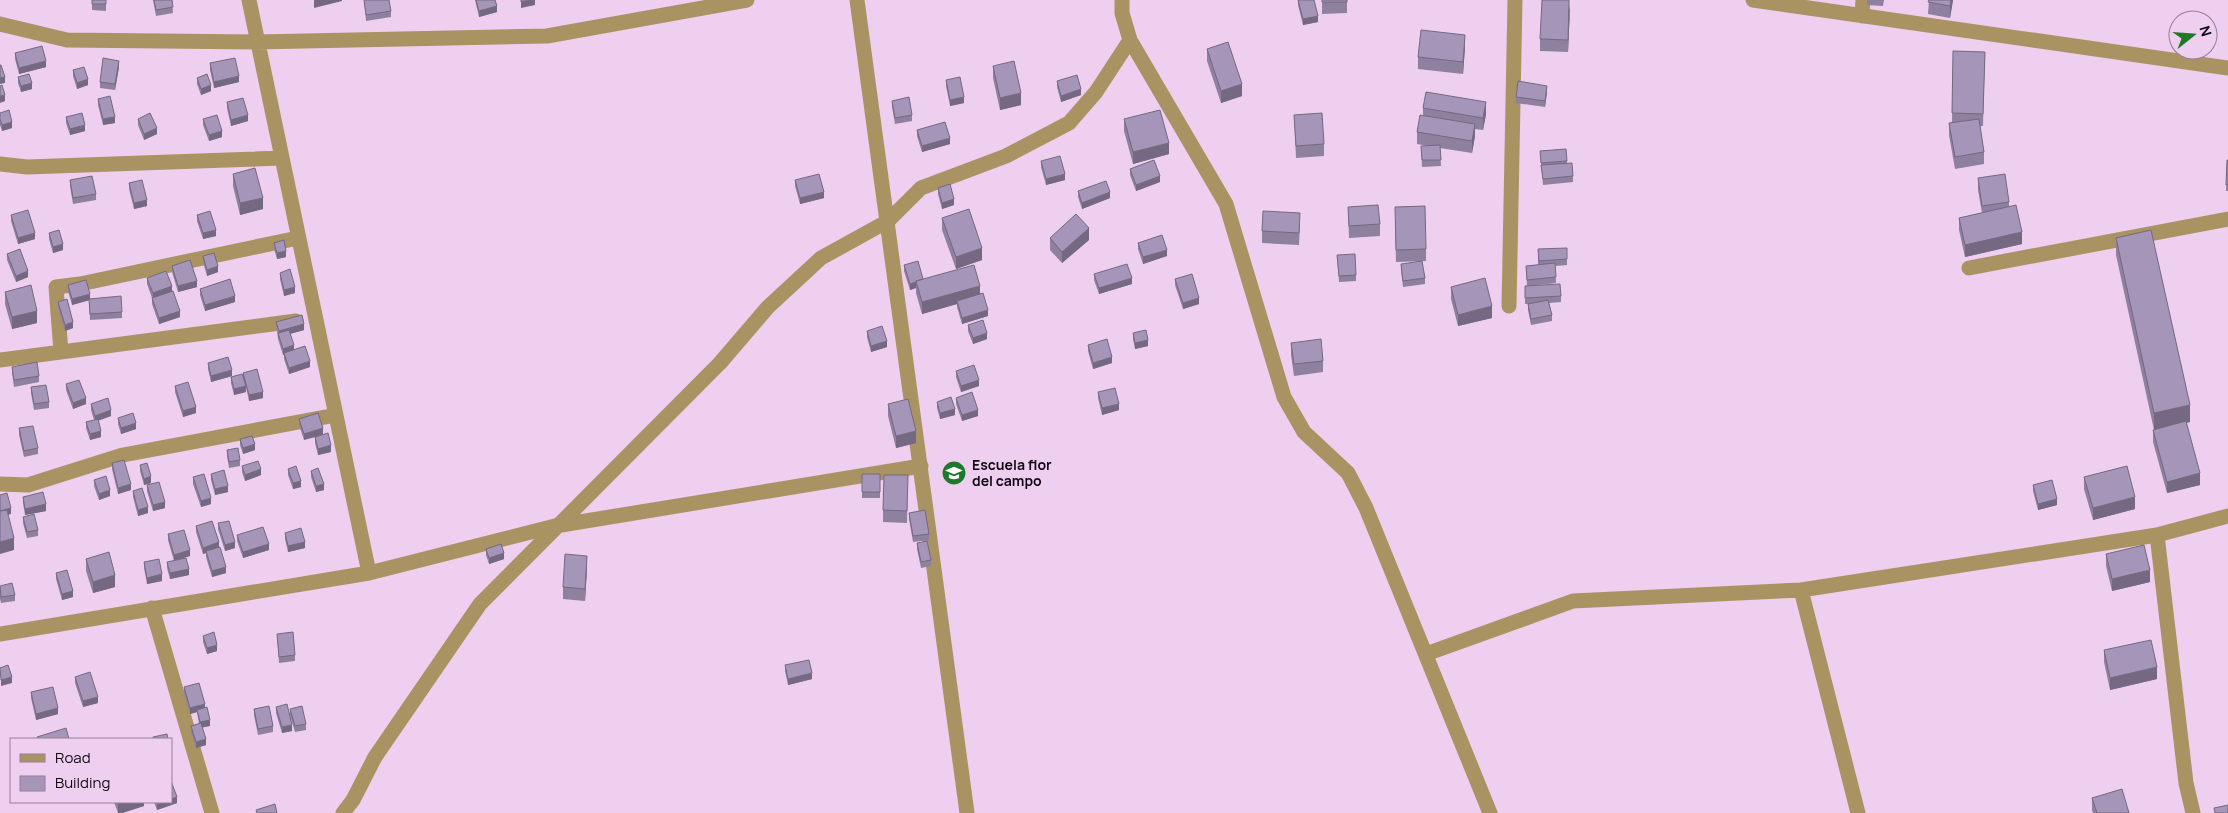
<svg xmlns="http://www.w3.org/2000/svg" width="2228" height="813" viewBox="0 0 2228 813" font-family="Manrope,sans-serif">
	<rect width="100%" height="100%" fill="#eecfef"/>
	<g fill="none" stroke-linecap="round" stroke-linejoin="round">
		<!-- minor -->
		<path stroke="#aa9363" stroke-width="15" d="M249 0 369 573
			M857 0 967 813
			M1122 0V13L1130 40 1226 204 1284 397 1304 432 1348 473 1366 508 1490 813
			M1753 0 2228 68
			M1862 16 1863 0
			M0 24 67 40 256 42 547 36 747 0
			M0 164 27 167 281 158
			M1969 268 2228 219
			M1509 306 1515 0
			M61 352 56 287 80 284 298 238
			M0 360 296 321
			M0 484 28 485 123 455 336 415
			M2157 535 2186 783 2193 813
			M1801 590 1858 813
			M152 608 212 813
			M0 634 369 573 555 526 921 466
			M1426 654 1573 601 1801 590 2157 535 2228 516
			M343 813 353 800 375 757 480 604 720 363 768 307 821 258 888 221 921 188 1006 156 1069 123 1096 92 1130 40"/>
	</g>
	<!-- wall -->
	<path fill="#8e809f" d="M92 0H106V11L92 10Z
		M153 0H172L173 13 156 16Z
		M364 0 391 11V17L366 21Z
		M475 0H495L497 12 479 17Z
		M1298 0 1318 22 1303 25 1298 5Z
		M1322 0H1347V13L1322 14Z
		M1867 0H1884L1883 6 1867 5Z
		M1929 0H1953L1950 18 1928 14Z
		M1570 8 1568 52 1540 51V39Z
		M1465 47 1463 74 1418 69V57Z
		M1207 49 1242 96 1221 103 1207 61Z
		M1953 51 1985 52 1983 126H1980L1984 152V164L1955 169 1949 135V123H1952Z
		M15 53 46 67 19 74 15 59Z
		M210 63 239 82 214 88 210 70Z
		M993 66 1021 105 1000 110 993 78Z
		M119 67 115 90 100 88V82Z
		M73 70 88 85 77 89 73 76Z
		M18 77 32 89 21 92 18 83Z
		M197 78 211 91 201 95 197 84Z
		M946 80 964 103 950 106 946 86Z
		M1057 81 1081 95 1061 102 1057 87Z
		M1547 92 1545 107 1516 103V97Z
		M98 99 115 123 103 125 98 105Z
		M892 101 912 115V121L895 124 892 107Z
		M227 102 248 121 231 126 227 108Z
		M1423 108 1486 114 1483 130 1475 129V136L1472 153 1440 148 1441 166 1422 167 1421 146H1428L1417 144V132L1423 115Z
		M0 113 12 128 2 131 0 125Z
		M1294 115 1324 144V156L1296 158Z
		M66 117 85 131 70 135 66 123Z
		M138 119 157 134 144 140 138 125Z
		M203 119 222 137 209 141 203 125Z
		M1124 119 1169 154 1133 164 1124 131Z
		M917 130 950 144 922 152 917 136Z
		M1566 149 1567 163 1573 176V182L1543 185 1540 151Z
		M2227 160H2228V191H2226Z
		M1041 161 1065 180 1046 185 1041 167Z
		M1130 169 1160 182 1136 191 1130 175Z
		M233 174 263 209 240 215 233 186Z
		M1978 178 2009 202V207L2022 244 1965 257 1959 230V218L1982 213 1978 190Z
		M70 180 96 194V200L73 204 70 186Z
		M795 180 824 198 800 204 795 186Z
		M129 183 147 206 134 209 129 189Z
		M938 188 954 205 942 209 938 194Z
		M1078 191 1110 198 1082 209 1078 197Z
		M1348 207 1380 224V236L1349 238Z
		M11 215 35 239 18 244 11 221Z
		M197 215 216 236 203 239 197 221Z
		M942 218 982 260 956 269 942 230Z
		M1395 219 1426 249V261L1396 262Z
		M1300 224 1299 245 1262 243V231Z
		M49 233 63 250 53 253 49 239Z
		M1050 238 1089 240 1062 263 1050 250Z
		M2116 238 2190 422 2186 423 2200 485 2167 493 2153 442V430H2154L2116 255Z
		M274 243 286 257 277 259 274 249Z
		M1138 243 1167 256 1143 264 1138 249Z
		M1538 249 1567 259V265L1555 266 1556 283 1538 285 1561 296V302L1549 303 1552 315V321L1531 325 1528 310V304H1525V286H1527L1526 266 1538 265Z
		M7 254 28 277 16 282 7 260Z
		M1337 255 1356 275V281L1339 282Z
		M203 256 218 272 207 276 203 262Z
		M1401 264 1425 278V284L1403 287 1401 270Z
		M904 265 923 279 980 294 988 316 962 324 957 307V304L922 314 916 293V288L910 290 904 271Z
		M172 266 197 287 178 292 172 272Z
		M280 273 295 293 284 296 280 279Z
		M1094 274 1132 284 1099 294 1094 280Z
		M147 278 172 291 180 317 159 324 152 304V298L147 284Z
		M1175 279 1199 304 1183 309 1175 285Z
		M68 285 90 299 122 312V318L90 320 89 300 72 305 68 291Z
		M1451 287 1492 318 1458 326 1451 299Z
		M200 289 235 302 205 311 200 295Z
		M5 292 37 323 12 329 5 304Z
		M58 302 73 328 65 331 58 308Z
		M276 322 304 330 290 334 294 350 310 367 289 374 284 359V354L283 355 278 339Z
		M968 325 987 339 973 344 968 331Z
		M867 331 887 347 871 352 867 337Z
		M1133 333 1148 346 1135 349 1133 339Z
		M1291 343 1323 361V372L1294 376 1291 355Z
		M1088 345 1112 363 1093 369 1088 351Z
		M208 363 232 376 211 382 208 369Z
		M12 367 39 376V382L14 387 12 373Z
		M956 371 979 386 961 392 956 377Z
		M243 373 263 398 249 401 246 387V392L234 395 231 383V377L243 378Z
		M66 384 86 404 73 409 66 390Z
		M175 386 196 413 183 417 175 392Z
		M31 387 49 402V408L34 410 31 393Z
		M1098 392 1119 410 1102 415 1098 398Z
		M956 398 978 416 962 421 956 404Z
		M937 402 955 415 940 419 937 408Z
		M91 404 111 416 98 420 101 437 90 440 86 428V422L94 420 91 410Z
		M888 404 916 443 896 448 888 416Z
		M318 413 304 440 299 425V419Z
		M118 418 136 429 121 434 118 424Z
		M19 428 38 448V454L24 457 19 435Z
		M315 437 331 452 318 455 315 443Z
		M240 439 255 450 243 454 240 445Z
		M227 450 240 460V466L229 468 227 456Z
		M112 463 131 490 118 494 112 469Z
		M140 465 151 483 144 485 140 471Z
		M242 466 261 475 245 481 242 472Z
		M288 469 301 487 293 489 288 475Z
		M311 471 324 490 316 492 311 477Z
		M211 474 228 492 215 495 211 480Z
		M862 474H880V498H862Z
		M908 475 907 523 883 522V510Z
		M193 477 211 504 201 507 193 484Z
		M2084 477 2135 509 2093 520 2084 489Z
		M94 480 110 496 99 500 94 486Z
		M147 485 165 508 153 511 147 491Z
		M2033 485 2057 505 2038 510 2033 491Z
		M133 491 148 513 138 516 133 497Z
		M23 497 46 511 25 515 23 503Z
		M909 513 929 534V540L913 542 909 519Z
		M23 517 38 530V536L27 538 23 523Z
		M218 523 235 548 225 551 218 529Z
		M196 526 219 547 226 573 212 577 206 557V553L203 554 196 532Z
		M285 533 305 548 288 552 285 539Z
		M168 534 190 556 177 560 189 575 170 579 167 568V562L174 561 168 540Z
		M237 535 269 550 243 558 237 541Z
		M917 543 931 560V566L921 568 917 549Z
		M486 549 504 559 489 564 486 555Z
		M2106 554 2150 582 2112 591 2106 566Z
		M86 559 115 587 93 593 86 571Z
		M144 562 162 581 147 584 144 568Z
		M587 568 585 601 563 599V587Z
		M56 573 73 597 62 600 56 579Z
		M0 586 15 595V601L1 603 0 599Z
		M277 634 295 655V661L279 663Z
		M203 636 217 651 207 654 203 642Z
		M2104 650 2157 679 2110 690 2104 662Z
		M785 665 812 679 788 685 785 671Z
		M75 677 98 703 83 707 75 683Z
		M184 687 205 708 210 726 202 727 206 745 196 748 191 732V726L199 724 197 712 190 714 184 693Z
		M31 692 58 714 36 720 31 698Z
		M276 707 292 731 282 733 276 713Z
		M254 709 273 726V732L258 735 254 715Z
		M290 709 306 724V730L295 732 290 715Z
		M2092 798 2129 813H2093L2092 810Z
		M114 802H144V806L122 813H118Z
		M154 802H171L177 803 157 810Z"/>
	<!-- shaded-wall -->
	<path fill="#746882" d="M314 0H342V1L314 8Z
		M532 0H535V5L521 8V2Z
		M1570 0V8L1568 52V40Z
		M1951 0H1953L1950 18V6Z
		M497 6V12L479 17V11Z
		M1318 16V22L1303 25V19Z
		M1465 35V47L1463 74V62Z
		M46 61V67L19 74V68Z
		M119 61V67L115 90V84Z
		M239 76V82L214 88V82Z
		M5 77V83L0 84V78Z
		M88 79V85L77 89V83Z
		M32 83V89L21 92V86Z
		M1242 84V96L1221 103V91Z
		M211 85V91L201 95V89Z
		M1547 86V92L1545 107V101Z
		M1081 89V95L1061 102V96Z
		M1021 93V105L1000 110V98Z
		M5 95V101L0 103V96Z
		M964 97V103L950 106V100Z
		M1486 102V114L1483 130V118Z
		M248 115V121L231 126V120Z
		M115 117V123L103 125V119Z
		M12 122V128L2 131V125Z
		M1475 124V136L1472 153V141Z
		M85 125V131L70 135V129Z
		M157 128V134L144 140V134Z
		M222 131V137L209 141V135Z
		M950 138V144L922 152V146Z
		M1169 143V154L1133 164V152Z
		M1065 174V180L1046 185V179Z
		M1160 176V182L1136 191V185Z
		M824 192V198L800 204V198Z
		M1110 192V198L1082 209V203Z
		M263 198V209L240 215V203Z
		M954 199V205L942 209V203Z
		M147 200V206L134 209V203Z
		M1089 228V240L1062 263V252Z
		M216 230V236L203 239V233Z
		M2022 232V244L1965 257V245Z
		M35 233V239L18 244V238Z
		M63 244V250L53 253V247Z
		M982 248V260L956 269V257Z
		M1167 250V256L1143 264V257Z
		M286 251V257L277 259V253Z
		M218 266V272L207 276V270Z
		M28 271V277L16 282V276Z
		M1132 278V284L1099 294V288Z
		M197 281V287L178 292V286Z
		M916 282V288L910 290V284Z
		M172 286V292L153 299V293Z
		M980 286V297L957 301V304L922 314V302Z
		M295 287V293L284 296V290Z
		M90 294V300L72 305V299Z
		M235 296V302L205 311V305Z
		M1199 298V304L1183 309V303Z
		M1492 306V318L1458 326V315Z
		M988 310V316L962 324V318Z
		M37 311V323L12 329V317Z
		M180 311V317L159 324V318Z
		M73 322V328L65 331V325Z
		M304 324V330L279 337V331Z
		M987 333V339L973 344V338Z
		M1148 340V346L1135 349V343Z
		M887 341V347L871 352V346Z
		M294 345V351L283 355V349Z
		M1112 357V363L1093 369V363Z
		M310 361V367L289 374V368Z
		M232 370V376L211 382V376Z
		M979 380V386L961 392V386Z
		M246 386V392L234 395V389Z
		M263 392V398L249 401V395Z
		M86 398V404L73 409V403Z
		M1119 404V410L1102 415V408Z
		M2190 405V422L2154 430V413Z
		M196 407V413L183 417V411Z
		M955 409V415L940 419V413Z
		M111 410V416L95 422V416Z
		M978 410V416L962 421V415Z
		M136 423V429L121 434V428Z
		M323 428V435L304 440V434Z
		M101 431V437L90 440V434Z
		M916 431V443L896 448V436Z
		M255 444V450L243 454V448Z
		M331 445V452L318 455V449Z
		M261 469V475L245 481V475Z
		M2200 473V485L2167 493V482Z
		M151 476V483L144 485V479Z
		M301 481V487L293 489V483Z
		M131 484V490L118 494V488Z
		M324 484V490L316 492V486Z
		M228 486V492L215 495V489Z
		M110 490V496L99 500V494Z
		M2135 497V509L2093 520V508Z
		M211 498V504L201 507V501Z
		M2057 499V505L2038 510V504Z
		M165 502V508L153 511V505Z
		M46 504V511L25 515V509Z
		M148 507V513L138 516V510Z
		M11 508V514L0 517V511Z
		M14 538V550L0 554V542Z
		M219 542V548L203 554V548Z
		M235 542V548L225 551V545Z
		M305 542V548L288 552V546Z
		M269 544V550L243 558V552Z
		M190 550V556L174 561V555Z
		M504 553V559L489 564V558Z
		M587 556V568L585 601V589Z
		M226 567V573L212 577V571Z
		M189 569V575L170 579V573Z
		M2150 570V582L2112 591V579Z
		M162 574V581L147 584V578Z
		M115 575V587L93 593V582Z
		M73 591V597L62 600V594Z
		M217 645V651L207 654V648Z
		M2157 667V679L2110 690V678Z
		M812 673V679L788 685V679Z
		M12 677V683L1 686V680Z
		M98 697V703L83 707V701Z
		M205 704V710H197V712L190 714V708Z
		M58 708V714L36 720V714Z
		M210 720V726L200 728V722Z
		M292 725V731L282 733V727Z
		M206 739V745L196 748V742Z
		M177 797V803L157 810V804L163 802H171V799Z
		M118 802H144V806L122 813H118Z"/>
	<!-- building -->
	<path fill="#a595b9" stroke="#746882" d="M92 0H106V4H92Z
		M154 0H172L173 7 156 10Z
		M364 0H389L391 11 366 15Z
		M476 0H495L497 6 479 11Z
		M521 0H532L521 2Z
		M1298 0H1314L1318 16 1303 19Z
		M1322 0H1347V2H1322Z
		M1542 0H1569L1568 40 1540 39Z
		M1929 0H1951L1950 6 1928 2Z
		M1421 30 1465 35 1463 62 1418 57Z
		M1228 42 1242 84 1221 91 1207 49Z
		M42 46 46 61 19 68 15 53Z
		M1953 51 1985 52 1983 114 1952 113Z
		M103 58 119 61 115 84 100 82Z
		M235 58 239 76 214 82 210 63Z
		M1014 61 1021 93 1000 98 993 66Z
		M0 65H1L5 77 0 78Z
		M84 67 88 79 77 83 73 70Z
		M29 74 32 83 21 86 18 77Z
		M207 74 211 85 201 89 197 78Z
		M1077 75 1081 89 1061 96 1057 81Z
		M960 77 964 97 950 100 946 80Z
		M1518 81 1547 86 1545 101 1516 97Z
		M2 85 5 95 0 96V86Z
		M1426 92 1486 102 1483 118 1423 108Z
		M110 96 115 117 103 119 98 99Z
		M909 97 912 115 895 118 892 101Z
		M243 98 248 115 231 120 227 102Z
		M9 110 12 122 2 125 0 119V113Z
		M1160 110 1169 143 1133 152 1124 119Z
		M82 113 85 125 70 129 66 117Z
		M150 113 157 128 144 134 138 119Z
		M1322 113 1324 144 1296 146 1294 115Z
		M217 115 222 131 209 135 203 119Z
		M1420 115 1475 124 1472 141 1417 132Z
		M1979 119 1984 152 1955 157 1949 123Z
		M945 122 950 138 922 146 917 130Z
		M1440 145 1441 160H1422L1421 146Z
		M1566 149 1567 161 1541 163 1540 151Z
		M1060 156 1065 174 1046 179 1041 161Z
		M1154 160 1160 176 1136 185 1130 169Z
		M2227 160H2228V185H2226Z
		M1572 163 1573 176 1543 179 1541 165Z
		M255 168 263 198 240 203 233 174Z
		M819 174 824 192 800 198 795 180Z
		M2005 174 2009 202 1982 206 1978 178Z
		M92 176 96 194 73 198 70 180Z
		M142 180 147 200 134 203 129 183Z
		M1106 181 1110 192 1082 203 1078 191Z
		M950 184 954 199 942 203 938 188Z
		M1378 205 1380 224 1349 226 1348 207Z
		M2016 205 2022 232 1965 245 1959 218Z
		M1425 206 1426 249 1396 250 1395 207Z
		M969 209 982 248 956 257 942 218Z
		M28 210 35 233 18 238 11 215Z
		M210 211 216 230 203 233 197 215Z
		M1263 211 1300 213 1299 233 1262 231Z
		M1076 214 1089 228 1062 252 1050 238Z
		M59 230 63 244 53 247 49 233Z
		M2151 230 2190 405 2154 413 2116 238Z
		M1162 235 1167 250 1143 257 1138 243Z
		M284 240 286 251 277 253 274 243Z
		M1567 248V259L1539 261 1538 249Z
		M20 249 28 271 16 276 7 254Z
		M214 253 218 266 207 270 203 256Z
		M1355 254 1356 275 1339 276 1337 255Z
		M190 260 197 281 178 286 172 266Z
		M918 261 923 279 916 281V282L910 284 904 265Z
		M1422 261 1425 278 1403 281 1401 264Z
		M1555 263 1556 277 1527 280 1526 266Z
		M1127 264 1132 278 1099 288 1094 274Z
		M974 265 980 286 922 302 916 281Z
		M290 269 295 287 284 290 280 273Z
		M166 271 172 286 153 293 147 278Z
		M1192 274 1199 298 1183 303 1175 279Z
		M1485 278 1492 306 1458 315 1451 287Z
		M230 279 235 296 205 305 200 289Z
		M86 280 90 294 72 299 68 285Z
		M1560 284 1561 296 1525 298V286Z
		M31 285 37 311 12 317 5 292Z
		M173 291 180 311 159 318 152 298Z
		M983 293 988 310 962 318 957 301Z
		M121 296 122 312 90 314 89 299Z
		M67 299 73 322 65 325 58 302Z
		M1548 300 1552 315 1531 319 1528 304Z
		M302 315 304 324 279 331 276 322Z
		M983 320 987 333 973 338 968 325Z
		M882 326 887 341 871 346 867 331Z
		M289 330 294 345 283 349 278 333Z
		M1146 330 1148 340 1135 343 1133 333Z
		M1107 339 1112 357 1093 363 1088 345Z
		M1321 339 1323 361 1294 364 1291 343Z
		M305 346 310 361 289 368 284 353Z
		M228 357 232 370 211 376 208 363Z
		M37 362 39 376 14 380 12 367Z
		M974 365 979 380 961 386 956 371Z
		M257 369 263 392 249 395 243 373Z
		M242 374 246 386 234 389 231 377Z
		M79 380 86 398 73 403 66 384Z
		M188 382 196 407 183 411 175 386Z
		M46 385 49 402 34 404 31 387Z
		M1115 388 1119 404 1102 408 1098 392Z
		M972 392 978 410 962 415 956 398Z
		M951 397 955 409 940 413 937 402Z
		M108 398 111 410 95 416 91 404Z
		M908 399 916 431 896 436 888 404Z
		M133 413 136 423 121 428 118 418Z
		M318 413 323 428 304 434 299 419Z
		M98 419 101 431 90 434 86 422Z
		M2186 421 2200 473 2167 482 2153 430Z
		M33 426 38 448 24 451 19 428Z
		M328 433 331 445 318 449 315 437Z
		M252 436 255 444 243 448 240 439Z
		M238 448 240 460 229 462 227 450Z
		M124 460 131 484 118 488 112 463Z
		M258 461 261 469 245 475 242 466Z
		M147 463 151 476 144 479 140 465Z
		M296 466 301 481 293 483 288 469Z
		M2127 466 2135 497 2093 508 2084 477Z
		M318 468 324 484 316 486 311 471Z
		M224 470 228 486 215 489 211 474Z
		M204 474 211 498 201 501 193 477Z
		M862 474H880V492H862Z
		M884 475H908L907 511 883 510Z
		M106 476 110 490 99 494 94 480Z
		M2052 480 2057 499 2038 504 2033 485Z
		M159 482 165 502 153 505 147 485Z
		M142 488 148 507 138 510 133 491Z
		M43 492 46 504 25 509 23 497Z
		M7 493 11 508 0 511V495Z
		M7 510 14 538 0 542V511Z
		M925 510 929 534 913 536 909 513Z
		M34 514 38 530 27 532 23 517Z
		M212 521 219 542 203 548 196 526Z
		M229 521 235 542 225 545 218 523Z
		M263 527 269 544 243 552 237 535Z
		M301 528 305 542 288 546 285 533Z
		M184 530 190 550 174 555 168 534Z
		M927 541 931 560 921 562 917 543Z
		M501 544 504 553 489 558 486 549Z
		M2144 545 2150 570 2112 579 2106 554Z
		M220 547 226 567 212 571 206 551Z
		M109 552 115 575 93 582 86 559Z
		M565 554 587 556 585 589 563 587Z
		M186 558 189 569 170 573 167 562Z
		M159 559 162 574 147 578 144 562Z
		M67 570 73 591 62 594 56 573Z
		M12 583 15 595 1 597 0 586Z
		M214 632 217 645 207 648 203 636Z
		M293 632 295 655 279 657 277 634Z
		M2151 640 2157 667 2110 678 2104 650Z
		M809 660 812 673 788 679 785 665Z
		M8 665 12 677 1 680 0 668Z
		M90 672 98 697 83 701 75 677Z
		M199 683 205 704 190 708 184 687Z
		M53 687 58 708 36 714 31 692Z
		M287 704 292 725 282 727 276 707Z
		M269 706 273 726 258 729 254 709Z
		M302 706 306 724 295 726 290 709Z
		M207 707 210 720 200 722 197 710Z
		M201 723 206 739 196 742 191 726Z
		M66 728 69 739H38L37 737Z
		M167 734 168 739H153V737Z
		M171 781 177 797 171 799Z
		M2122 789 2129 813H2097L2092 798Z
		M275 804 277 813H257L256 810Z
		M2228 805V813H2215L2214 808Z"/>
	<!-- icons -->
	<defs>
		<symbol id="school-disc" viewBox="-11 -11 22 22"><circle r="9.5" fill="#1d7929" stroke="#eecfef"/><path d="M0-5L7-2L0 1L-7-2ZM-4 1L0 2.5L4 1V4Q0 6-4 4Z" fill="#fff"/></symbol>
	</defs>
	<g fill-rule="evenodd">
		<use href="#school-disc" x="940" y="459" width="28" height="28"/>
	</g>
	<g text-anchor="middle" stroke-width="5" stroke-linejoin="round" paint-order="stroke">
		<!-- poi labels -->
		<g font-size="14" font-weight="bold" fill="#110712" stroke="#eecfef" text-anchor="start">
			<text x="972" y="470">Escuela flor<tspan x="972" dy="16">del campo</tspan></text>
		</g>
	</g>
	<!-- legend -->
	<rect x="10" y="738" width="162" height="65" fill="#eecfef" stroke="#967f97"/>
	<rect x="20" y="754" width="25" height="8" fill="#aa9363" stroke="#967f97"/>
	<text x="55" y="763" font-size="15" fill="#110712">Road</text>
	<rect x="20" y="776" width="25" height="15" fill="#a595b9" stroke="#967f97"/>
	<text x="55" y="788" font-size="15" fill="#110712">Building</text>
	<!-- north arrow -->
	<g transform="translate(2193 35) rotate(73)"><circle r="24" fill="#eecfef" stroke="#967f97"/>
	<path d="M0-4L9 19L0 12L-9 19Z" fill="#1d7929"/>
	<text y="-8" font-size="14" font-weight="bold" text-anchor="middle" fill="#110712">N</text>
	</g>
</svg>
